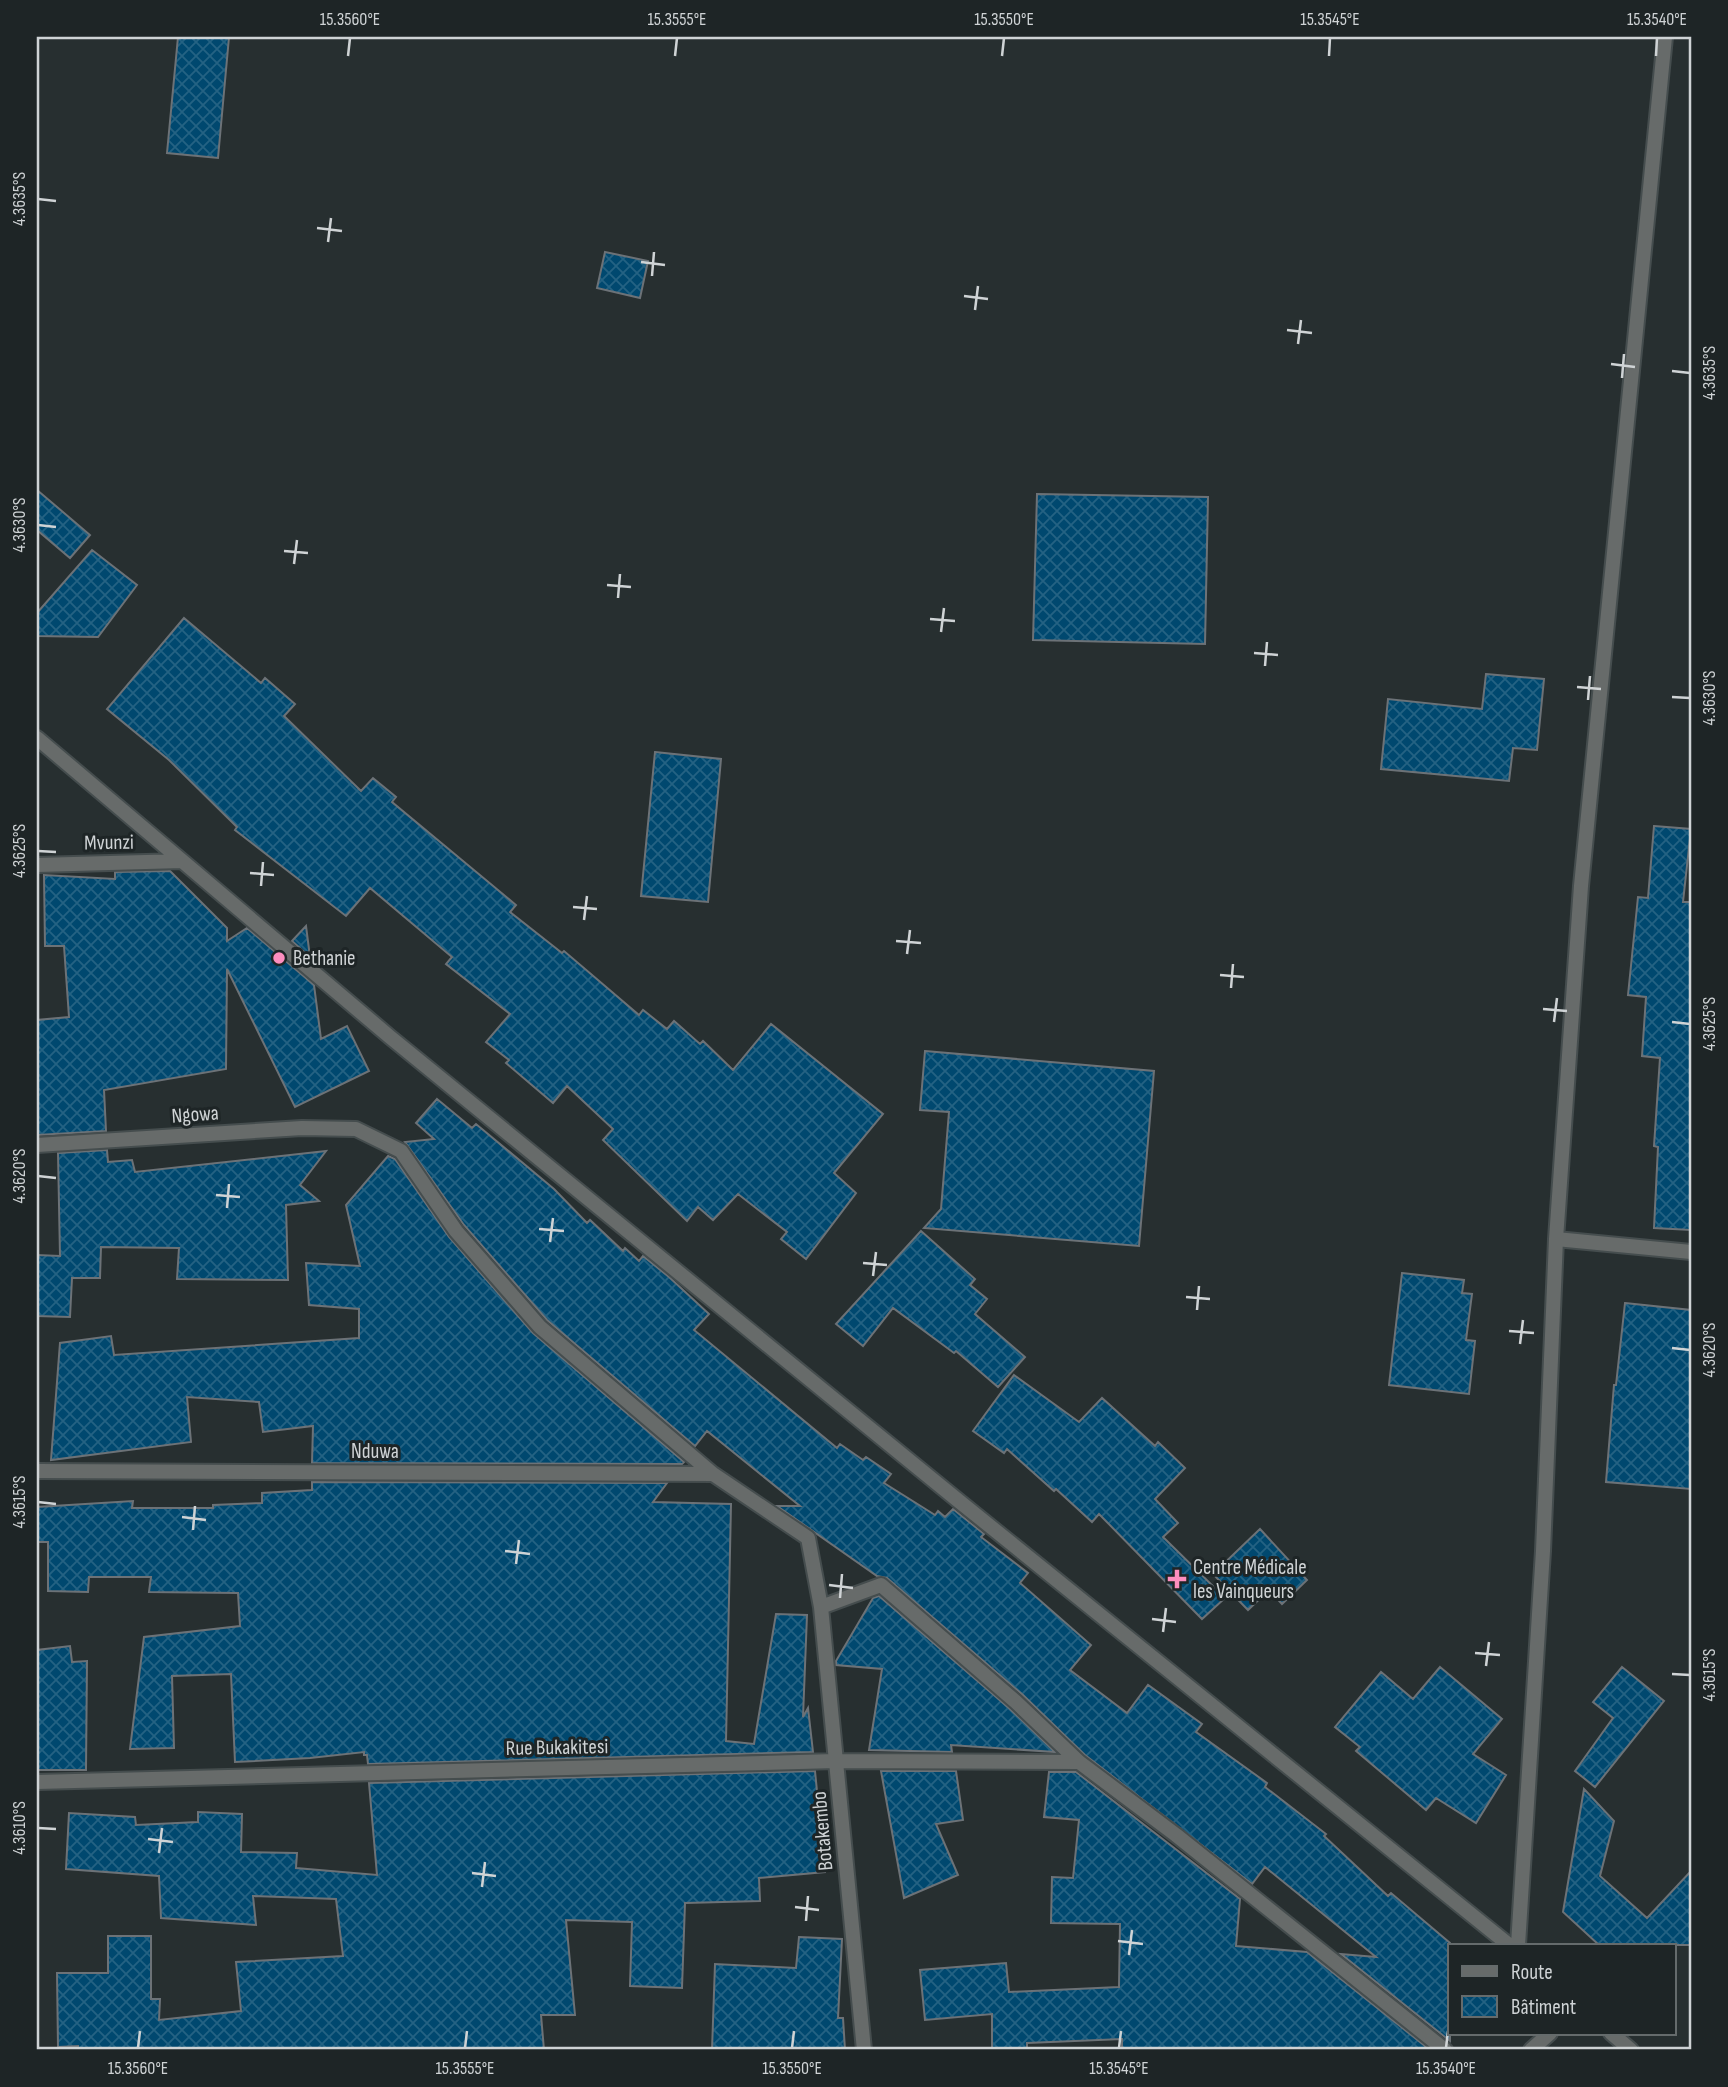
<svg xmlns="http://www.w3.org/2000/svg" width="1728" height="2087" viewBox="0 0 1728 2087" font-family="'Sofia Sans Condensed',sans-serif">
	<defs>
		<pattern id="building-cross-hatch" width="8" height="8" patternUnits="userSpaceOnUse" patternTransform="scale(1.75)"><rect width="8" height="8" fill="#00486f"/><path d="M0 0l8 8M0 8l8-8" fill="none" stroke="#246283"/></pattern>
	</defs>
	<rect width="100%" height="100%" fill="#272f30"/>
	<!-- building -->
	<path fill="url(#building-cross-hatch)" stroke="#6c7277" stroke-width="2" d="M178 37H229L218 158 167 153Z
		M605 252 648 261 640 298 597 288Z
		M37 490 90 535 70 558 37 530Z
		M1037 494 1208 497 1205 644 1033 640Z
		M92 550 137 585 98 637 37 636V613Z
		M184 618 261 683 265 678 295 704 284 716 361 791 373 778 396 797 392 802 516 905 510 912 562 953 564 951 639 1015 643 1010 667 1029 674 1021 700 1044 703 1041 733 1070 771 1024 883 1114 834 1173 856 1193 806 1259 781 1239 787 1232 738 1194 713 1220 698 1207 687 1221 603 1140 613 1129 567 1086 553 1103 506 1063 509 1060 486 1042 510 1014 446 964 452 957 370 888 346 916 235 830 237 827 169 760 107 709Z
		M1486 674 1544 679 1537 750 1513 748 1509 781 1381 769 1388 699 1482 709Z
		M655 752 721 759 708 902 641 896Z
		M1654 826 1691 829 1683 902H1691V1230L1654 1228 1658 1147 1654 1146 1660 1058 1642 1056 1646 997 1628 995 1638 897 1648 898Z
		M170 871 227 928V941L247 928 314 985 321 1039 347 1026 369 1071 295 1107 227 969 226 1069 104 1090 106 1131 37 1135V1020L69 1017 64 946H45L44 875 115 879V872Z
		M306 926 310 957 292 941Z
		M925 1051 1154 1071 1139 1246 924 1228 941 1209 949 1112 920 1110Z
		M437 1099 472 1128 476 1124 554 1189 587 1223 590 1220 623 1251 625 1248 639 1261 643 1256 669 1277 709 1314 694 1330 837 1448 840 1444 863 1460 866 1457 891 1474 884 1483 935 1515 938 1511 945 1517 953 1509 984 1534 981 1537 1028 1573 1020 1583 1091 1645 1070 1670 1127 1713 1148 1685 1202 1724 1196 1732 1267 1783 1265 1787 1326 1834 1324 1836 1388 1896 1391 1893 1450 1943V2041L1341 1954 1376 1957 1265 1867 1252 1884 1085 1755 1023 1695 887 1578 877 1576 777 1506H800L707 1431 695 1446 547 1320 464 1225 405 1142 434 1139 416 1123Z
		M107 1150 108 1162 132 1160 135 1172 326 1151 300 1185 319 1201 286 1205 288 1280 177 1279 179 1248 101 1247 100 1278H72L70 1317 37 1316V1255L60 1256 58 1153Z
		M388 1156 395 1159 449 1237 533 1333 684 1462 682 1464 312 1463 313 1426 263 1432 259 1402 187 1397 191 1442 51 1460 60 1343 111 1336 114 1355 359 1338V1309L309 1305 306 1263 360 1266 346 1205Z
		M921 1231 975 1279 970 1285 987 1299 975 1314 1025 1357 998 1387 956 1351 954 1353 893 1308 863 1346 836 1324Z
		M1402 1273 1464 1280 1462 1293 1472 1294 1466 1340 1475 1341 1469 1394 1389 1385Z
		M1625 1303 1691 1310V1489L1606 1482 1614 1385H1616Z
		M1014 1375 1079 1422 1102 1398 1155 1446 1158 1442 1185 1468 1155 1499 1178 1523 1163 1537 1225 1598 1202 1619 1099 1514 1092 1522 1056 1489 1054 1491 1007 1449 1004 1453 973 1431Z
		M312 1482 667 1483 653 1502 731 1504 726 1741 754 1744 776 1614 807 1615 803 1717 808 1708 813 1752 368 1764 367 1755H364V1752L310 1758 235 1762 231 1674 172 1676 174 1748 130 1749 144 1637 240 1626 238 1593 149 1592 151 1577H89L88 1592 48 1591V1542H37V1507L133 1501 132 1508H213V1505L262 1503V1493L312 1490Z
		M1260 1529 1307 1580 1282 1604 1269 1590 1248 1610 1213 1574Z
		M879 1596 1010 1709 1055 1752 951 1745 952 1752 869 1750 882 1669 836 1665V1661L873 1598Z
		M70 1646 72 1662 87 1661 86 1770H37V1650Z
		M1440 1667 1502 1719 1473 1754 1506 1775 1476 1823 1436 1798 1426 1810 1356 1751 1360 1747 1335 1727 1381 1672 1413 1699Z
		M1622 1667 1664 1701 1595 1787 1575 1771 1613 1718 1593 1702Z
		M815 1771 825 1872 759 1878 760 1901 685 1903 682 1988 630 1986 632 1922 566 1920 575 2015H541L544 2050H78V2046L58 2047 57 1973H108V1936H151V1999H160L159 2020 241 2011 236 1962 343 1956 336 1899 253 1896 256 1925 161 1918 159 1876 66 1869 69 1813 135 1817 136 1825 198 1822V1812L242 1814 241 1852 297 1853 296 1868 377 1875 369 1783Z
		M881 1771H956L963 1820 936 1824 958 1875 904 1898Z
		M1049 1772H1076L1240 1899 1236 1946 1307 1952 1430 2050H1122V2039L1027 2043V2050H992V2014L925 2020 920 1970 1006 1963 1009 1992 1119 1987 1120 1924 1051 1923 1052 1877 1073 1878 1079 1820 1044 1817Z
		M1584 1789 1614 1821 1600 1876 1647 1918 1691 1871V1945H1599L1563 1912Z
		M799 1937 842 1939 838 2018H843L845 2050H712L715 1964 796 1968Z"/>
	<g fill="none" stroke-linecap="round" stroke-linejoin="round">
		<defs>
			<path id="minor" d="M37 738 390 1037 960 1502 1509 1945
				M37 865 182 861
				M37 1145 302 1128 356 1129 401 1151 456 1231 540 1327 713 1474 808 1538 821 1607 864 2050
				M1556 1239 1691 1252
				M37 1471 713 1474
				M821 1607 881 1585 1016 1702 1079 1762 1176 1835 1445 2050
				M37 1782 836 1761 1079 1762
				M1518 1945 1543 1551 1556 1239 1581 886 1665 37
				M1611 2033 1631 2050
				M1531 2050 1550 2033"/>
		</defs>
		<!-- minor casing -->
		<use href="#minor" stroke="#454d4e" stroke-width="18"/>
		<!-- minor -->
		<use href="#minor" stroke="#676b6a" stroke-width="14"/>
	</g>
	<!-- ticks -->
	<path fill="none" stroke="#cfd3d5" stroke-width="2.5" d="M348 56 350 38M675 56 677 38M1002 56 1004 38M1329 56 1330 38M1656 56 1657 38M38 199 56 201M317 228 342 231M328 242 331 218M641 262 665 265M652 276 654 252M964 296 988 299M975 310 978 286M1287 330 1312 333M1298 344 1301 320M1611 364 1635 367M1672 371 1690 373M1622 378 1624 354M38 525 56 527M284 551 308 553M294 564 297 540M607 585 631 587M618 598 620 574M930 619 955 621M941 632 944 608M1254 653 1278 655M1265 666 1267 642M1577 687 1601 689M1672 697 1690 698M1588 700 1590 676M38 851 56 852M250 873 274 875M261 886 263 862M573 907 597 909M584 920 587 896M896 941 921 943M907 954 910 930M1220 975 1244 977M1231 988 1233 964M1543 1009 1567 1011M1554 1022 1557 998M1672 1022 1690 1024M38 1176 56 1178M216 1195 240 1197M227 1208 229 1184M539 1229 564 1231M550 1242 553 1218M863 1263 887 1265M873 1276 876 1252M1186 1297 1210 1299M1197 1310 1199 1286M1509 1331 1534 1333M1520 1344 1523 1320M1672 1348 1690 1350M38 1502 56 1504M182 1517 206 1520M193 1530 195 1506M505 1551 530 1554M516 1564 519 1540M829 1585 853 1588M840 1598 842 1574M1152 1619 1176 1622M1163 1632 1166 1608M1475 1653 1500 1655M1486 1666 1489 1642M1672 1674 1690 1675M38 1828 56 1829M148 1839 173 1842M159 1853 162 1828M472 1873 496 1876M482 1887 485 1862M795 1907 819 1910M806 1921 808 1896M1118 1941 1143 1944M1129 1955 1132 1930M138 2048 140 2031M465 2048 467 2031M792 2048 794 2031M1119 2048 1121 2031M1446 2048 1448 2031"/>
	<!-- markers -->
	<g fill="#fd8ebf" stroke="#1e2526" stroke-width="2.5">
		<circle cx="279" cy="958" r="7"/>
		<path d="M1173.5 1568.5h7v7h7v7h-7v7h-7v-7h-7v-7h7z"/>
	</g>
	<g text-anchor="middle" stroke-width="6" stroke-linejoin="round" paint-order="stroke">
		<!-- street labels -->
		<g font-size="21" fill="#cfd3d5" stroke="#1e2526">
			<text transform="translate(109 842) rotate(-1)" y="7">Mvunzi</text>
			<text transform="translate(195 1114) rotate(-4)" y="7">Ngowa</text>
			<text x="375" y="1458">Nduwa</text>
			<text transform="translate(557 1747) rotate(-1)" y="7">Rue Bukakitesi</text>
			<text transform="translate(822 1831) rotate(-95)" y="7">Botakembo</text>
		</g>
		<!-- poi labels -->
		<g font-size="21" fill="#cfd3d5" stroke="#1e2526" text-anchor="start">
			<text x="293" y="965">Bethanie</text>
			<text x="1193" y="1574">Centre Médicale<tspan x="1193" dy="24">les Vainqueurs</tspan></text>
		</g>
	</g>
	<!-- border -->
	<rect width="1728" height="2087" fill="none" stroke="#1e2526" stroke-width="77"/>
	<!-- legend -->
	<rect x="1448" y="1944" width="228" height="91" fill="#1e2526" stroke="#656b6c" stroke-width="2"/>
	<rect x="1462" y="1966" width="35" height="10" fill="#676b6a" stroke="#656b6c" stroke-width="2"/>
	<text x="1511" y="1979" font-size="21" fill="#cfd3d5">Route</text>
	<rect x="1462" y="1996" width="35" height="21" fill="url(#building-cross-hatch)" stroke="#656b6c" stroke-width="2"/>
	<text x="1511" y="2014" font-size="21" fill="#cfd3d5">Bâtiment</text>
	<rect x="38" y="38" width="1652" height="2010" fill="none" stroke="#cfd3d5" stroke-width="2.5"/>
	<g font-size="18" text-anchor="middle" fill="#cfd3d5">
		<text x="350" y="25">15.3560°E</text>
		<text x="677" y="25">15.3555°E</text>
		<text x="1004" y="25">15.3550°E</text>
		<text x="1330" y="25">15.3545°E</text>
		<text x="1657" y="25">15.3540°E</text>
		<text transform="translate(19 199) rotate(-90)" y="6">4.3635°S</text>
		<text transform="translate(1709 373) rotate(-90)" y="6">4.3635°S</text>
		<text transform="translate(19 525) rotate(-90)" y="6">4.3630°S</text>
		<text transform="translate(1709 698) rotate(-90)" y="6">4.3630°S</text>
		<text transform="translate(19 851) rotate(-90)" y="6">4.3625°S</text>
		<text transform="translate(1709 1024) rotate(-90)" y="6">4.3625°S</text>
		<text transform="translate(19 1176) rotate(-90)" y="6">4.3620°S</text>
		<text transform="translate(1709 1350) rotate(-90)" y="6">4.3620°S</text>
		<text transform="translate(19 1502) rotate(-90)" y="6">4.3615°S</text>
		<text transform="translate(1709 1675) rotate(-90)" y="6">4.3615°S</text>
		<text transform="translate(19 1828) rotate(-90)" y="6">4.3610°S</text>
		<text x="138" y="2074">15.3560°E</text>
		<text x="465" y="2074">15.3555°E</text>
		<text x="792" y="2074">15.3550°E</text>
		<text x="1119" y="2074">15.3545°E</text>
		<text x="1446" y="2074">15.3540°E</text>
	</g>
</svg>
